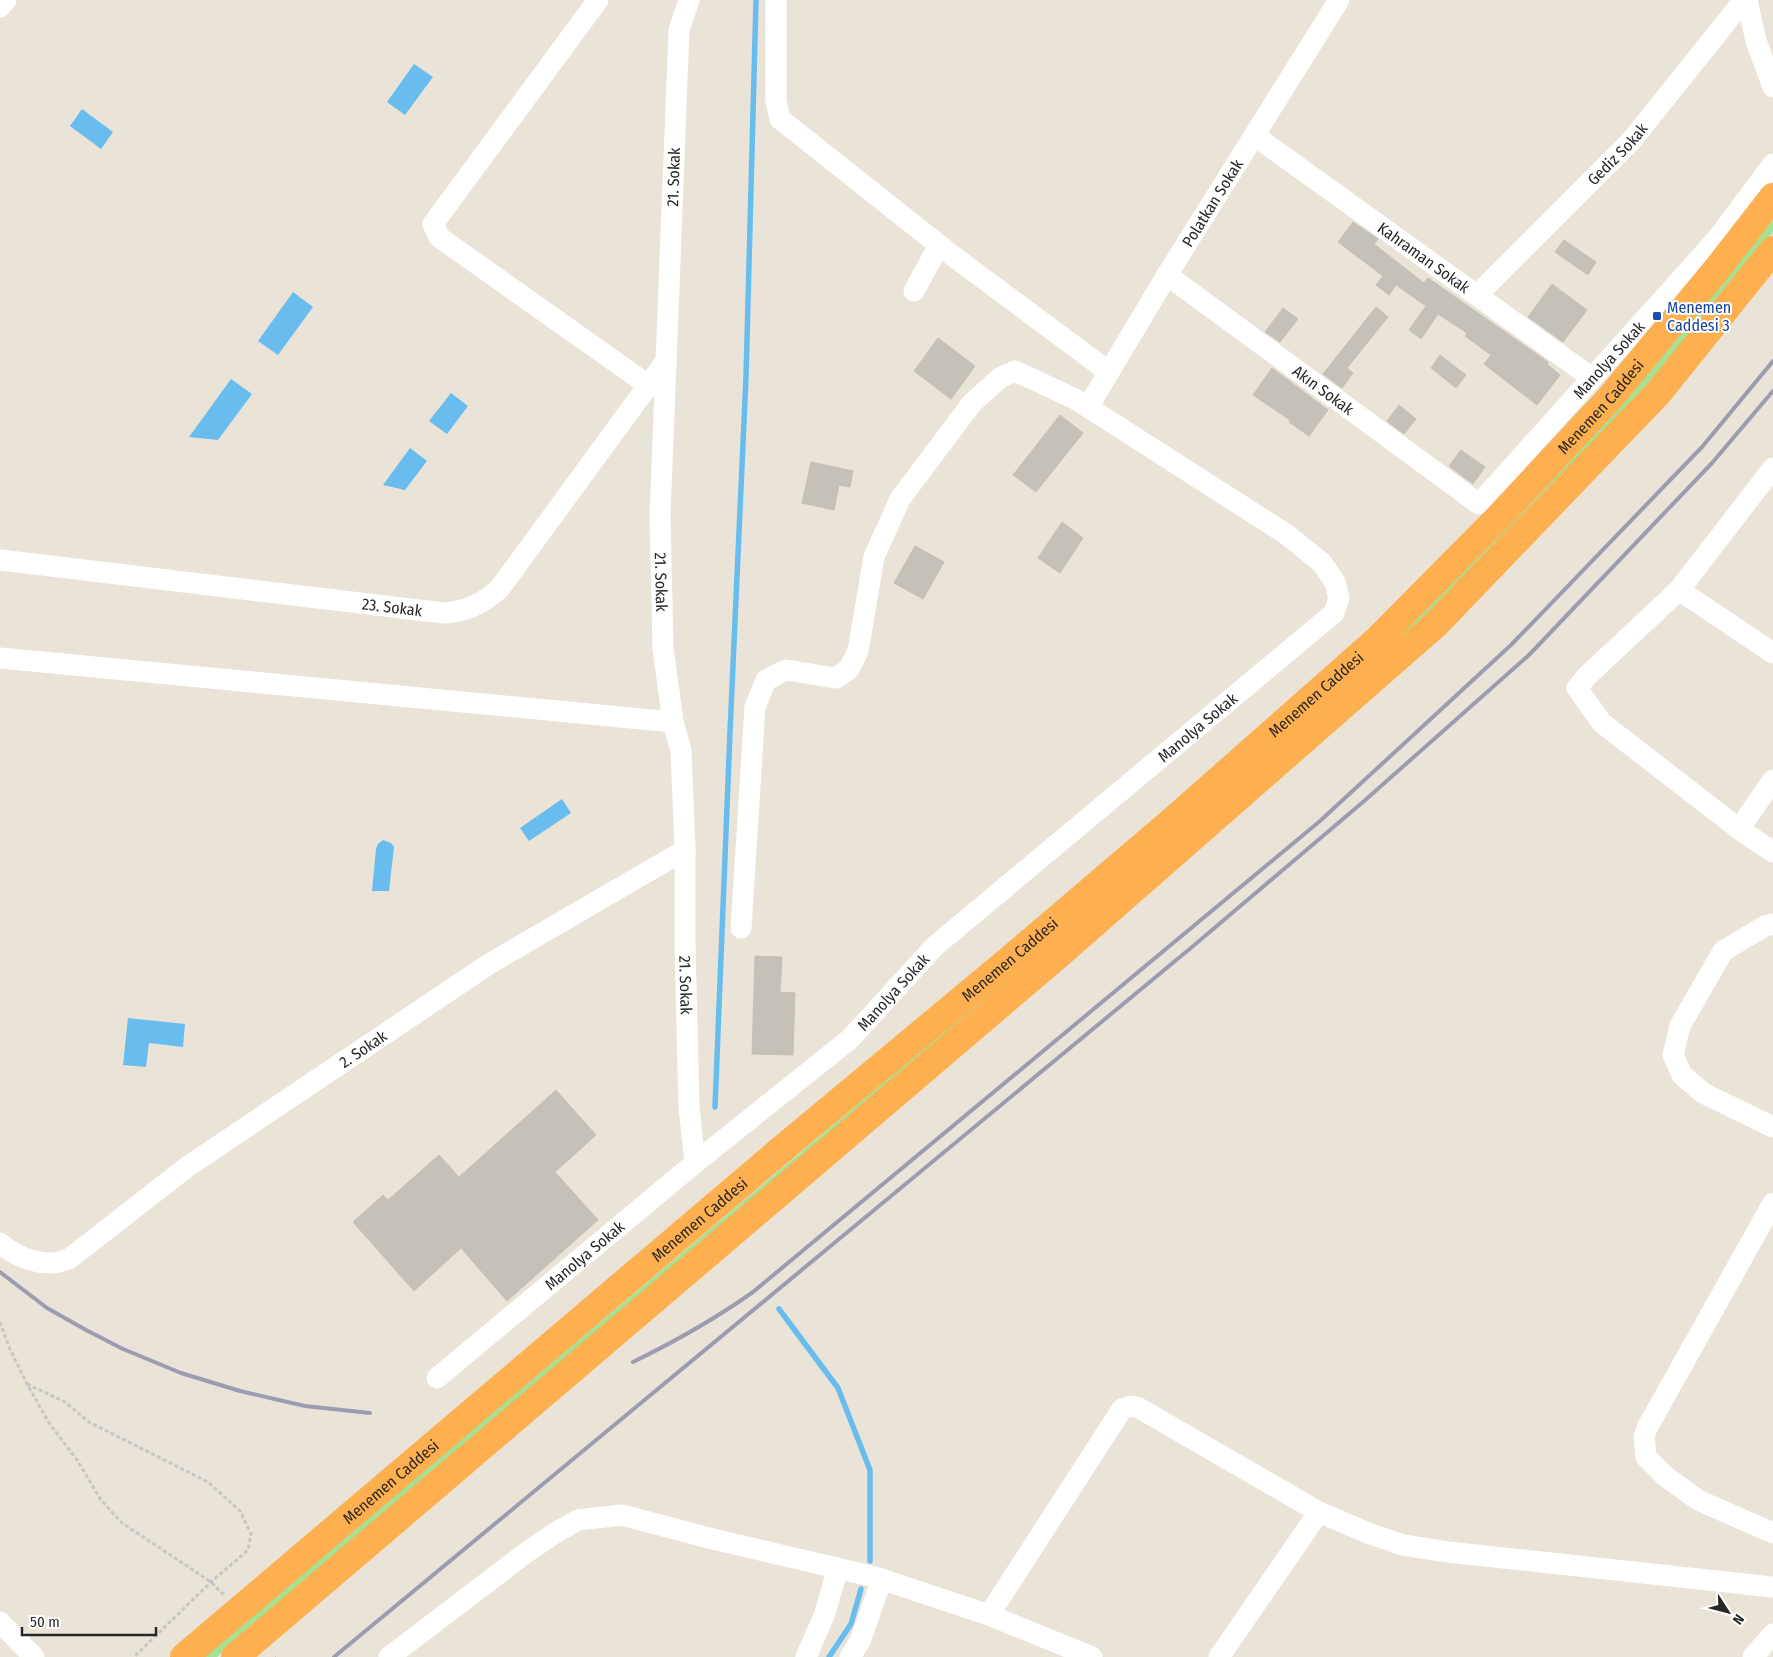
<svg xmlns="http://www.w3.org/2000/svg" width="1773" height="1657" viewBox="0 0 1773 1657" font-family="'Fira Sans Condensed',sans-serif">
	<rect width="100%" height="100%" fill="#eae4d8"/>
	<!-- green -->
	<path fill="#a5e293" d="M1773 220V232L1767 240 1668 361 1558 483 1426 621 1307 731 244 1634 217 1657H204L1032 957 1662 357Z"/>
	<!-- water -->
	<path fill="#69bcee" d="M414 64 433 77 405 115 387 102Z
		M82 109 113 132 101 149 70 126Z
		M293 292 313 307 278 355 258 341Z
		M231 379 252 394 218 440 189 437Z
		M451 393 468 406 447 434 429 421Z
		M410 448 427 461 405 490 383 485Z
		M562 799 571 813 529 841 520 828Z
		M383 840 391 843 394 847 389 891H372L376 849 378 844Z
		M128 1018 185 1024 183 1047 149 1043 146 1067 123 1065Z"/>
	<g fill="none" stroke-linecap="round" stroke-linejoin="round">
		<!-- stream -->
		<path stroke="#69bcee" stroke-width="5.5" d="M715 1107 730 732 746 377 756 0
			M779 1309 838 1388 870 1470V1561
			M829 1657 851 1624 861 1589"/>
	</g>
	<!-- building -->
	<path fill="#c5c1b8" stroke="#c5c0b2" d="M1353 222 1378 239 1374 244 1424 283 1428 278 1548 362 1547 364 1560 375 1537 405 1484 364 1491 355 1465 336 1467 333 1438 314 1421 339 1409 330 1426 306 1396 285 1389 295 1376 285 1383 276 1338 242Z
		M1564 240 1596 262 1588 275 1555 252Z
		M1552 284 1587 310 1563 342 1528 317Z
		M1376 307 1388 317 1347 368 1353 373 1342 388 1323 374Z
		M1283 308 1298 319 1280 342 1265 332Z
		M938 338 975 366 951 399 914 371Z
		M1440 355 1466 375 1456 388 1431 368Z
		M1272 368 1328 410 1309 436 1289 422 1290 420 1253 395Z
		M1399 405 1416 419 1404 434 1387 421Z
		M1060 415 1083 433 1036 492 1013 475Z
		M1461 450 1485 467 1473 484 1449 466Z
		M811 462 853 471 850 487 839 485 834 510 802 503Z
		M1062 522 1083 538 1060 573 1038 558Z
		M915 546 944 562 923 599 894 583Z
		M755 956 782 957 780 992 795 993 793 1055 752 1054Z
		M556 1090 596 1135 555 1172 598 1220 507 1301 461 1248 414 1291 353 1222 383 1195 388 1200 439 1155 459 1177Z"/>
	<g fill="none" stroke-linecap="round" stroke-linejoin="round">
		<!-- path -->
		<path stroke="#c7c7c7" stroke-width="3" stroke-dasharray="4 2.5" stroke-linecap="butt" d="M0 1322 9 1347 27 1384 49 1423 77 1460 101 1500 122 1523 211 1582 224 1595
			M27 1384 65 1402 89 1422 208 1482 240 1511 251 1534 248 1550 211 1582 134 1657
			M275 1657H276"/>
		<!-- minor -->
		<g stroke="#fff" stroke-width="21">
			<path d="M598 0 433 224 439 237 648 385"/>
			<path id="s1" d="M689 0 679 30 660 516 663 648 673 722 681 750 685 850V946L689 1107 695 1163"/>
			<path d="M776 0V101L780 119 953 256 1109 372"/>
			<path d="M1747 0 1756 41 1773 87"/>
			<path d="M0 7 6 0"/>
			<path id="s2" d="M1255 136 1592 378"/>
			<path id="s3" d="M1167 275 1479 504 1717 239 1773 164"/>
			<path d="M914 291 939 245"/>
			<path id="s4" d="M1477 295 1631 141 1744 0"/>
			<path id="s5" d="M1088 407 1167 275 1339 0"/>
			<path d="M1773 468 1679 590 1587 676 1577 688 1602 723 1739 829 1773 852"/>
			<path id="s6" d="M0 560 444 613C467 612 484 603 500 588L666 361"/>
			<path d="M1679 590 1773 653"/>
			<path d="M0 658 673 722"/>
			<path d="M1739 829 1773 780"/>
			<path d="M1773 924 1765 926 1723 951 1680 1026 1673 1055 1682 1075 1703 1093 1773 1127"/>
			<path d="M1773 1203 1647 1428 1644 1437 1646 1457 1665 1476 1698 1500 1773 1533"/>
			<path id="s7" d="M0 1243C13 1255 35 1264 53 1263 58 1263 64 1260 69 1259L187 1167 489 964 685 850"/>
			<path id="s8" d="M437 1378 695 1163 850 1039 935 946 1334 613 1339 598 1335 582 1322 563 1286 534 1075 399 1015 371 1000 378 972 403 900 499 874 557 858 651 849 669 836 678 786 670 766 680 755 707 741 928"/>
			<path d="M989 1615 1122 1409 1131 1406 1139 1408 1319 1512 1368 1533 1403 1545 1448 1552 1773 1587"/>
			<path d="M0 1622 34 1657"/>
			<path d="M389 1657 527 1552 555 1533 578 1520 622 1515 713 1539 875 1577 989 1615 1092 1657"/>
			<path d="M806 1657 824 1616 838 1568"/>
			<path d="M850 1657 860 1641 882 1579"/>
			<path d="M1219 1657 1319 1512"/>
			<path d="M1753 1657 1773 1634"/>
		</g>
		<!-- highway -->
		<g stroke="#feaf4f" stroke-width="28">
			<path id="s9" d="M184 1657 782 1149 1008 961 1170 823 1376 641 1498 518 1610 398 1717 269 1773 197"/>
			<path d="M235 1657 1058 955 1436 624 1659 392 1773 250"/>
		</g>
		<!-- rail -->
		<path stroke="#9b9cb2" stroke-width="4" d="M0 1272 47 1308 86 1330 123 1349 181 1373 240 1391 305 1406 370 1413
			M633 1362C676 1341 715 1319 753 1292L1320 821 1511 645 1702 447 1773 361
			M334 1657 1192 947 1363 802 1529 655 1712 463 1773 391"/>
	</g>
	<!-- markers -->
	<rect fill="#1a4fb4" stroke="#fff" stroke-width="2" x="1652" y="311" width="10" height="10" rx="2.5"/>
	<g text-anchor="middle" stroke-width="4" stroke-linejoin="round" paint-order="stroke">
		<!-- street labels -->
		<g font-size="16" fill="#272727" stroke="#fff">
			<text dy="6" stroke="none"><textPath href="#s4" startOffset="199">Gediz Sokak</textPath></text>
			<text transform="translate(673 177) rotate(-88)" y="6">21. Sokak</text>
			<text dy="6" stroke="none"><textPath href="#s5" startOffset="239">Polatkan Sokak</textPath></text>
			<text dy="6" stroke="none"><textPath href="#s2" startOffset="208">Kahraman Sokak</textPath></text>
			<text dy="6" stroke="none"><textPath href="#s3" startOffset="581">Manolya Sokak</textPath></text>
			<text dy="6" stroke="none"><textPath href="#s3" startOffset="194">Akın Sokak</textPath></text>
			<text dy="6" stroke="none"><textPath href="#s9" startOffset="1891">Menemen Caddesi</textPath></text>
			<text dy="6" stroke="none"><textPath href="#s1" startOffset="584">21. Sokak</textPath></text>
			<text dy="6" stroke="none"><textPath href="#s6" startOffset="395">23. Sokak</textPath></text>
			<text dy="6" stroke="none"><textPath href="#s9" startOffset="1486">Menemen Caddesi</textPath></text>
			<text dy="6" stroke="none"><textPath href="#s8" startOffset="1002">Manolya Sokak</textPath></text>
			<text dy="6" stroke="none"><textPath href="#s9" startOffset="1081">Menemen Caddesi</textPath></text>
			<text dy="6" stroke="none"><textPath href="#s1" startOffset="989">21. Sokak</textPath></text>
			<text dy="6" stroke="none"><textPath href="#s8" startOffset="598">Manolya Sokak</textPath></text>
			<text dy="6" stroke="none"><textPath href="#s7" startOffset="436">2. Sokak</textPath></text>
			<text dy="6" stroke="none"><textPath href="#s9" startOffset="676">Menemen Caddesi</textPath></text>
			<text dy="6" stroke="none"><textPath href="#s8" startOffset="192">Manolya Sokak</textPath></text>
			<text dy="6" stroke="none"><textPath href="#s9" startOffset="271">Menemen Caddesi</textPath></text>
		</g>
		<!-- transit labels -->
		<g font-size="16" fill="#164399" stroke="#fff" text-anchor="start">
			<text x="1667" y="313">Menemen<tspan x="1667" dy="18">Caddesi 3</tspan></text>
		</g>
	</g>
	<!-- north arrow -->
	<g transform="translate(1728 1612) rotate(126)" stroke="#ffffff" stroke-width="4" paint-order="stroke">
	<path d="M0-4L9 19L0 12L-9 19Z" fill="#272727"/>
	<text y="-8" font-size="14" font-weight="bold" text-anchor="middle" fill="#272727">N</text>
	</g>
	<!-- scale -->
	<path d="M22 1627v8h134v-8" fill="none" stroke="#272727" stroke-width="2.5"/>
	<text x="30" y="1627" font-size="15" fill="#272727" stroke="#ffffff" stroke-width="4" paint-order="stroke">50 m</text>
</svg>
